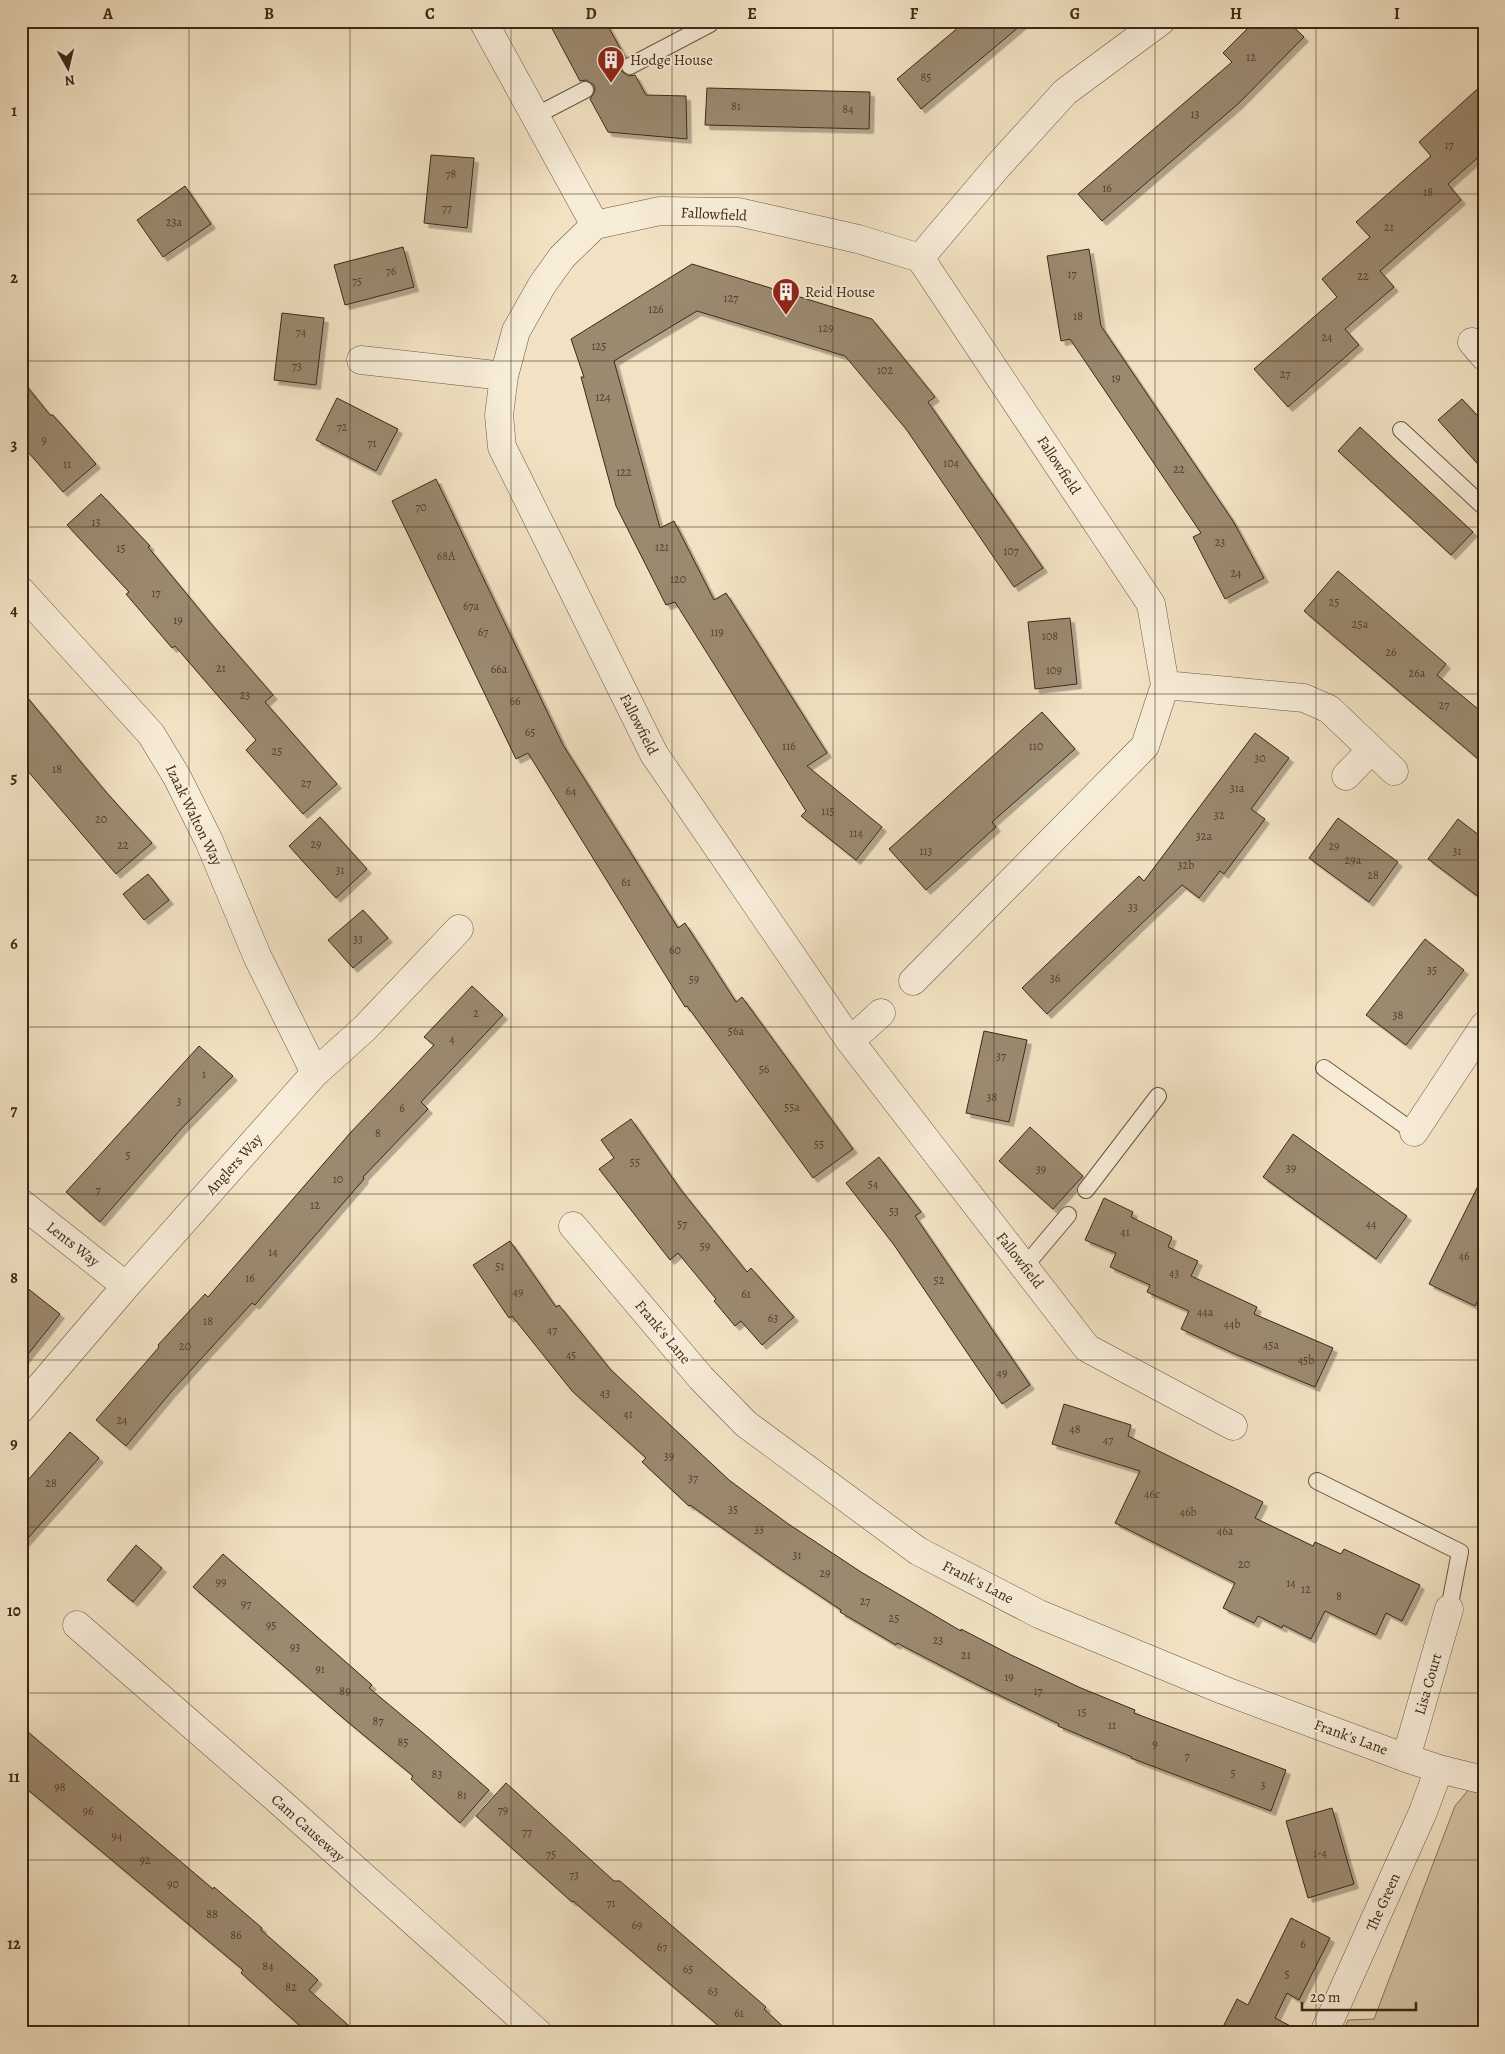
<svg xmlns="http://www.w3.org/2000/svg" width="1505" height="2054" viewBox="0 0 1505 2054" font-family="Alegreya,serif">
	<defs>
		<filter id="shadow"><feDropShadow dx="4.5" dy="4.5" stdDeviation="0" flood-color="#0004"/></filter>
	</defs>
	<rect width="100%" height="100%" fill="#f2e2c3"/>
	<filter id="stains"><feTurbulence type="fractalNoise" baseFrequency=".004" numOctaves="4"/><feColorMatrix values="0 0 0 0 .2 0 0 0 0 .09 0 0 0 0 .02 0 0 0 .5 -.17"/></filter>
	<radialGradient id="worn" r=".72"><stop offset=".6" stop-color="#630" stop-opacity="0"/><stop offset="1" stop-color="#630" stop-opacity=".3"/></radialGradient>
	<!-- green -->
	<path fill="#d3c3a5" stroke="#88765c" d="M1484 1787V2033H1342L1348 2020 1374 2019 1455 1806 1470 1788Z"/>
	<!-- building -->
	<path fill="#9b896f" stroke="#3d2914" filter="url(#shadow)" d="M548 21H605L625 57 620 65 621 71 629 76 635 75 646 95 686 96 687 139 608 132 590 99 595 91 594 85 586 80 580 81Z
		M966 21H1026L921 109 897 79Z
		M1255 21H1287L1304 37 1238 104 1102 221 1078 194 1232 62 1223 53Z
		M1484 83V152L1448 184 1461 200 1380 271 1394 287 1345 329 1359 345 1288 407 1254 369 1337 297 1322 279 1370 237 1356 222 1431 156 1419 142Z
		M707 88 870 92 869 129 705 125Z
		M431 155 474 158 467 228 424 223Z
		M185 186 211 224 163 257 137 220Z
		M403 247 414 287 345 305 334 265Z
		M1089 249 1101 326 1233 521 1264 578 1225 599 1193 537 1201 533 1070 339 1061 341 1047 256Z
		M692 264 872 319 935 397 928 402 1043 568 1014 587 906 429 845 356 697 311 614 361 660 528 674 521 714 600 726 593 827 753 807 766 882 827 856 860 801 816 806 811 675 602 666 605 616 506 581 377H584L571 339Z
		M282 313 324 318 316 385 274 380Z
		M21 379 50 415H53L96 464 63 492 21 444Z
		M337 398 398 429 376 471 316 440Z
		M1462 399 1484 423V471L1438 420Z
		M1360 427 1473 532 1451 555 1338 451Z
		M436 479 563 745 678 928 685 923 736 1002 742 997 853 1149 813 1178 687 1006 685 1007 528 753 516 759 392 501Z
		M101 494 150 546 148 547 213 626 273 695 265 702 337 784 303 814 246 750 256 740 175 646 172 648 126 594 129 592 67 525Z
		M1338 571 1446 664 1437 675 1484 714V764L1304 611Z
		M1070 618 1077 684 1035 689 1028 622Z
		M21 690 106 792 152 843 116 874 21 763Z
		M1042 712 1075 749 992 822 996 827 926 890 889 849Z
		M1255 733 1289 758 1251 809 1265 819 1224 874 1220 871 1199 898 1182 885 1047 1014 1022 988 1139 876 1144 881Z
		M320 817 367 869 336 898 289 846Z
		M1338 818 1398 862 1369 902 1309 858Z
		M1458 819 1484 839V901L1428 859Z
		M148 874 169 900 144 920 123 894Z
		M363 910 388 938 353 968 328 940Z
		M1425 939 1464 970 1406 1045 1366 1015Z
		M472 986 503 1015 421 1102 428 1109 363 1177 364 1179 255 1305 252 1303 171 1392 126 1446 96 1420 159 1347 158 1345 205 1294 208 1297 351 1132 434 1045 424 1037Z
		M984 1031 1027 1040 1009 1122 966 1113Z
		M199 1046 233 1076 182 1128 100 1222 66 1192Z
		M631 1119 681 1190 747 1272 751 1268 794 1317 762 1345 741 1321 735 1326 714 1301 716 1299 678 1253 670 1260 599 1169 614 1158 601 1140Z
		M1030 1127 1083 1176 1053 1209 999 1161Z
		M1293 1134 1407 1216 1376 1259 1263 1177Z
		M879 1157 921 1212 915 1216 1030 1385 1002 1404 894 1245 846 1183Z
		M1484 1174V1289L1475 1306 1429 1284Z
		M1104 1198 1133 1212 1131 1217 1172 1237 1168 1247 1198 1261 1191 1276 1257 1307 1254 1314 1333 1348 1315 1387 1235 1354 1181 1329 1189 1311 1147 1292 1150 1285 1110 1267 1116 1253 1085 1240Z
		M510 1241 556 1307 559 1305 610 1369 729 1480 787 1523 861 1572 961 1631V1629L1011 1655 1081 1688 1135 1710 1134 1713 1286 1770 1271 1811 1131 1758 1132 1757 1058 1726 1059 1724 980 1686 897 1643 896 1645 840 1612 841 1610 777 1567 690 1505 689 1506 642 1462 646 1458 572 1391 512 1316 509 1318 473 1265Z
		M21 1283 60 1314 21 1363Z
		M1064 1404 1131 1425 1128 1436 1263 1502 1255 1518 1313 1546 1315 1542 1341 1554 1344 1549 1420 1585 1402 1621 1386 1613 1376 1635 1325 1611 1311 1639 1283 1625 1282 1628 1258 1616 1254 1623 1223 1608 1235 1583 1115 1523 1140 1471 1052 1444Z
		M70 1432 99 1458 21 1546V1488Z
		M136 1545 162 1568 133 1602 107 1580Z
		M223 1554 372 1685 369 1688 428 1737 489 1790 460 1823 411 1779 413 1776 343 1718 193 1587Z
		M21 1726 213 1889 214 1887 262 1928 261 1930 318 1980 309 1990 357 2033H308L241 1973 243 1970 21 1784Z
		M506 1783 614 1881H620L766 2007 764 2009 790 2033H727L573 1901 572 1902 476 1816Z
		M1332 1808 1354 1884 1308 1898 1286 1821Z
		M1291 1918 1330 1938 1299 2000 1287 1993 1275 2018 1304 2033H1220L1237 1999 1248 2005Z"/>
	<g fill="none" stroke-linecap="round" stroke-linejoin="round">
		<defs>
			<path id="lane" d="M630 66 710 24
				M535 116 585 90
				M1401 430 1484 507
				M1324 1068 1414 1132
				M1086 1190 1158 1096
				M1025 1266 1068 1215
				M1317 1481 1460 1552 1449 1609"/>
			<path id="street" d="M483 21 595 225
				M920 258 997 167 1065 92 1161 21
				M1472 342 1484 356
				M361 360 504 376
				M21 591 151 734 177 777 209 841 258 958 315 1073
				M1165 685 1304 698 1329 709 1394 771
				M1346 776 1371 750
				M913 981 1145 746 1165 685 1151 604 920 258 858 239 738 212 660 211 595 225 562 257 542 285 516 331 504 376 499 415 502 447 654 754 850 1041 1087 1348 1233 1426
				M850 1041 881 1013
				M1414 1132 1484 1026
				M21 1203 126 1286
				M573 1226 701 1378 746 1424 918 1551 1039 1614 1223 1690 1406 1758 1439 1769 1484 1780
				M21 1409 126 1286 315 1073 365 1028 459 929
				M77 1625 279 1801 538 2033
				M1406 1758 1449 1609
				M1324 2033 1423 1812 1439 1769"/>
		</defs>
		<!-- lane casing -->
		<use href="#lane" stroke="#6a5740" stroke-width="18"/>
		<!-- street casing -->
		<use href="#street" stroke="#6a5740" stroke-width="29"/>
		<!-- lane -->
		<use href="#lane" stroke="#f7ecd8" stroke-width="16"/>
		<!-- street -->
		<use href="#street" stroke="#f7ecd8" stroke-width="28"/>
	</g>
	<!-- grid -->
	<path fill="none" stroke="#3d2914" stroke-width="1" stroke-opacity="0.55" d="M189 21V2033M350 21V2033M511 21V2033M672 21V2033M833 21V2033M994 21V2033M1155 21V2033M1316 21V2033M21 194H1484M21 361H1484M21 527H1484M21 694H1484M21 860H1484M21 1027H1484M21 1194H1484M21 1360H1484M21 1527H1484M21 1693H1484M21 1860H1484"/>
	<!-- icons -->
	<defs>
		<symbol id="building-pin" viewBox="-11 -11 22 30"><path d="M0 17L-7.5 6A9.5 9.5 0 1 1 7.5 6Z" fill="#8f2418" stroke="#f7ecd8"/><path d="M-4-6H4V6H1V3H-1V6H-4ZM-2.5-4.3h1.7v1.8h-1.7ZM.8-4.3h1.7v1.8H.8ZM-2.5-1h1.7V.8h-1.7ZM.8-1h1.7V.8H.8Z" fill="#fff"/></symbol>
	</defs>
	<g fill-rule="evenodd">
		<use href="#building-pin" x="595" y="44" width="32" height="43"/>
		<use href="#building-pin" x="770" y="276" width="32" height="43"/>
	</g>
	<g text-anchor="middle" stroke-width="4" stroke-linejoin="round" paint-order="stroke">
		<!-- number labels -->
		<g font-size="12" fill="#54412b">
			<text x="1251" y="61">12</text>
			<text x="926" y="81">85</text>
			<text x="736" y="110">81</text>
			<text x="848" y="113">84</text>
			<text x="1195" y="118">13</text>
			<text x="1449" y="149">17</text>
			<text x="451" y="178">78</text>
			<text x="1107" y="192">16</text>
			<text x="1428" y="196">18</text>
			<text x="447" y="212">77</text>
			<text x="174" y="226">23a</text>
			<text x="1389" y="231">21</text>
			<text x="391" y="275">76</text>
			<text x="1072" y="278">17</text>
			<text x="1363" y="280">22</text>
			<text x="357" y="285">75</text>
			<text x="731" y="302">127</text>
			<text x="656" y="313">126</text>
			<text x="1078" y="320">18</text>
			<text x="826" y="332">129</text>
			<text x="301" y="336">74</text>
			<text x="1327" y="341">24</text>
			<text x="599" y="350">125</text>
			<text x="297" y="370">73</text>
			<text x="885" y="374">102</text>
			<text x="1285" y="378">27</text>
			<text x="1116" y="382">19</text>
			<text x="603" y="401">124</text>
			<text x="342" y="431">72</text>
			<text x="44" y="444">9</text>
			<text x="372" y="447">71</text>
			<text x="951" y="467">104</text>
			<text x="67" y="468">11</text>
			<text x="1179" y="473">22</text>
			<text x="624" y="476">122</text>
			<text x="421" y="511">70</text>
			<text x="96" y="526">13</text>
			<text x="1220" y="546">23</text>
			<text x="662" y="551">121</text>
			<text x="121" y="552">15</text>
			<text x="1011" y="555">107</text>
			<text x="446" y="560">68A</text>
			<text x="1236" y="577">24</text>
			<text x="678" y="583">120</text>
			<text x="156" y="597">17</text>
			<text x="1334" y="606">25</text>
			<text x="471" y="610">67a</text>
			<text x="178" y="624">19</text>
			<text x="1360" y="628">25a</text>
			<text x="483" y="636">67</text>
			<text x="717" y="636">119</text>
			<text x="1050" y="640">108</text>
			<text x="1391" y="656">26</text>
			<text x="221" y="672">21</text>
			<text x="499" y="673">66a</text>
			<text x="1054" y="674">109</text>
			<text x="1417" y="677">26a</text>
			<text x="245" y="699">23</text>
			<text x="515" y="705">66</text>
			<text x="1444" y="709">27</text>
			<text x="530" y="736">65</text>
			<text x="789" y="750">116</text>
			<text x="1036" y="750">110</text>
			<text x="277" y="755">25</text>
			<text x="1260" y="762">30</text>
			<text x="57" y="773">18</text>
			<text x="306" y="787">27</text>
			<text x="1237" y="792">31a</text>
			<text x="571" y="795">64</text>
			<text x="828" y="815">115</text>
			<text x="1219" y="819">32</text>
			<text x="101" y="823">20</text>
			<text x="856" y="837">114</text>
			<text x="1204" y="840">32a</text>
			<text x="316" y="848">29</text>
			<text x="123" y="849">22</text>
			<text x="1334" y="850">29</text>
			<text x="926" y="855">113</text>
			<text x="1457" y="855">31</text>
			<text x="1353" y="864">29a</text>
			<text x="1186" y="869">32b</text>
			<text x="340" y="874">31</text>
			<text x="1373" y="879">28</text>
			<text x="626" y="886">61</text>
			<text x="1133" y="911">33</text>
			<text x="358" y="943">33</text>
			<text x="675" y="954">60</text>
			<text x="1432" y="974">35</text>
			<text x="1055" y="982">36</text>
			<text x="694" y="983">59</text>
			<text x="476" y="1017">2</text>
			<text x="1398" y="1019">38</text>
			<text x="736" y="1035">56a</text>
			<text x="452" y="1043">4</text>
			<text x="1001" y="1060">37</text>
			<text x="764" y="1073">56</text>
			<text x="204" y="1078">1</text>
			<text x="992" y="1101">38</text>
			<text x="179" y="1105">3</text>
			<text x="792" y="1111">55a</text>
			<text x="402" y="1112">6</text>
			<text x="378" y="1137">8</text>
			<text x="819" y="1148">55</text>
			<text x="128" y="1159">5</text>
			<text x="635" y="1166">55</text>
			<text x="1291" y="1172">39</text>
			<text x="1041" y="1173">39</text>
			<text x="338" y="1183">10</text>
			<text x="873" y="1188">54</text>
			<text x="98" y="1194">7</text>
			<text x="315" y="1209">12</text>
			<text x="894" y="1215">53</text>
			<text x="682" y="1228">57</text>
			<text x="1371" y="1228">44</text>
			<text x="1125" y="1236">41</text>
			<text x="705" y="1250">59</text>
			<text x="273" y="1256">14</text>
			<text x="1464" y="1260">46</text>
			<text x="500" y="1270">51</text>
			<text x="1174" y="1277">43</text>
			<text x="250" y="1282">16</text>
			<text x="939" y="1284">52</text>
			<text x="518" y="1296">49</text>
			<text x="746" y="1298">61</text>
			<text x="1205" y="1316">44a</text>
			<text x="773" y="1322">63</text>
			<text x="208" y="1325">18</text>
			<text x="1232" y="1328">44b</text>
			<text x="552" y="1334">47</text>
			<text x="1271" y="1349">45a</text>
			<text x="185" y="1350">20</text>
			<text x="571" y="1359">45</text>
			<text x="1306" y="1364">45b</text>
			<text x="1002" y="1377">49</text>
			<text x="605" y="1397">43</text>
			<text x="628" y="1418">41</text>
			<text x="122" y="1424">24</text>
			<text x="1075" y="1433">48</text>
			<text x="1108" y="1444">47</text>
			<text x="669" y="1460">39</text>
			<text x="693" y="1482">37</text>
			<text x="51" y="1487">28</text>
			<text x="1152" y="1498">46c</text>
			<text x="733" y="1513">35</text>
			<text x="1188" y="1516">46b</text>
			<text x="759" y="1533">33</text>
			<text x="1225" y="1535">46a</text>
			<text x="797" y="1559">31</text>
			<text x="1244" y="1568">20</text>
			<text x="825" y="1577">29</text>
			<text x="221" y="1586">99</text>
			<text x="1291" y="1587">14</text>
			<text x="1306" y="1593">12</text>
			<text x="1339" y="1600">8</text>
			<text x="865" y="1605">27</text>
			<text x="246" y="1608">97</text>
			<text x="894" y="1622">25</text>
			<text x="271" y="1629">95</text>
			<text x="938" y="1644">23</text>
			<text x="295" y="1651">93</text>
			<text x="966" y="1659">21</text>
			<text x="320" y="1673">91</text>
			<text x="1009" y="1681">19</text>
			<text x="345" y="1695">89</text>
			<text x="1038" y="1695">17</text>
			<text x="1082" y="1716">15</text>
			<text x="378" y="1725">87</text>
			<text x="1112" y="1729">11</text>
			<text x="403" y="1746">85</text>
			<text x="1155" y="1748">9</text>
			<text x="1187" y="1760">7</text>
			<text x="1233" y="1777">5</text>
			<text x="437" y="1778">83</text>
			<text x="1263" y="1789">3</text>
			<text x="60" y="1791">98</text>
			<text x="462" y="1799">81</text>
			<text x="503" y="1814">79</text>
			<text x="88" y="1815">96</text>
			<text x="527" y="1836">77</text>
			<text x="117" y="1840">94</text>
			<text x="1320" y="1857">1-4</text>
			<text x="551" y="1858">75</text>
			<text x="145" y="1864">92</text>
			<text x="574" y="1879">73</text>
			<text x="173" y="1888">90</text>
			<text x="611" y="1907">71</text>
			<text x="212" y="1918">88</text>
			<text x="637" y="1929">69</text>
			<text x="236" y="1939">86</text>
			<text x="1303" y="1948">6</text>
			<text x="662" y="1951">67</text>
			<text x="268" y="1970">84</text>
			<text x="688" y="1973">65</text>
			<text x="1287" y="1978">5</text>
			<text x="291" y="1991">82</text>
			<text x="713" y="1995">63</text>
			<text x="739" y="2017">61</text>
		</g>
		<!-- poi labels -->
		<g font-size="15" fill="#3d2914" stroke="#f7ecd8" text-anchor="start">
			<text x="630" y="65">Hodge House</text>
			<text x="805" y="297">Reid House</text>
		</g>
		<!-- street labels -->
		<g font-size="15" fill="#3d2914" stroke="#f7ecd8">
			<text transform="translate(714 214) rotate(3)" y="5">Fallowfield</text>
			<text transform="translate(1059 465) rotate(57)" y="5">Fallowfield</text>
			<text transform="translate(639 724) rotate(63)" y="5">Fallowfield</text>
			<text transform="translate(194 815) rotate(64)" y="5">Izaak Walton Way</text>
			<text transform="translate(234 1164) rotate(-48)" y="5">Anglers Way</text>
			<text transform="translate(73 1244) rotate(38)" y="5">Lents Way</text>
			<text transform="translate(1020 1260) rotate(52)" y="5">Fallowfield</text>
			<text transform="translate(663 1332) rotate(50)" y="5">Frank's Lane</text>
			<text transform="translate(978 1582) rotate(27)" y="5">Frank's Lane</text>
			<text transform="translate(1428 1684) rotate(-74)" y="5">Lisa Court</text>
			<text transform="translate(1351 1737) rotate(20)" y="5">Frank's Lane</text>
			<text transform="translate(308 1828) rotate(42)" y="5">Cam Causeway</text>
			<text transform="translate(1383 1902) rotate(-66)" y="5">The Green</text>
		</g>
	</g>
	<!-- margin -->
	<rect width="1505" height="2054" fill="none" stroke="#f2e2c3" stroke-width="55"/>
	<!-- north arrow -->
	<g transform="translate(68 68) rotate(172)" stroke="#f7ecd8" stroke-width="4" paint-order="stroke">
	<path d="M0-4L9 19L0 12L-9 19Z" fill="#3d2914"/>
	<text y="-8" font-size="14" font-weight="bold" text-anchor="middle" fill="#3d2914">N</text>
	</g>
	<!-- scale -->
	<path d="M1302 2002v8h114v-8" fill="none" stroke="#3d2914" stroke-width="2.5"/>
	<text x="1310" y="2002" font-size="15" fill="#3d2914" stroke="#f7ecd8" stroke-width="4" paint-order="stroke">20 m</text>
	<rect x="28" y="28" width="1450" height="1998" fill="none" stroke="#3d2914" stroke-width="2"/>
	<g font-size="16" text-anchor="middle" font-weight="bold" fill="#3d2914">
		<text x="108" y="19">A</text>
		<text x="269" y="19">B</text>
		<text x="430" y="19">C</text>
		<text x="591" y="19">D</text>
		<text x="752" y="19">E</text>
		<text x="914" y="19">F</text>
		<text x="1075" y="19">G</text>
		<text x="1236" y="19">H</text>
		<text x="1397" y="19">I</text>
		<text x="14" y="116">1</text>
		<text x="14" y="283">2</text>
		<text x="14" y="450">3</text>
		<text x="14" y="616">4</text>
		<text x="14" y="783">5</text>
		<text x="14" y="949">6</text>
		<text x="14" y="1116">7</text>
		<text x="14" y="1283">8</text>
		<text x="14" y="1449">9</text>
		<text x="14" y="1616">10</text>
		<text x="14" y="1782">11</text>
		<text x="14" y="1949">12</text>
	</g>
	<rect width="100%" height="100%" filter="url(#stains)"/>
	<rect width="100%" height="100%" fill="url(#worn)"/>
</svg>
